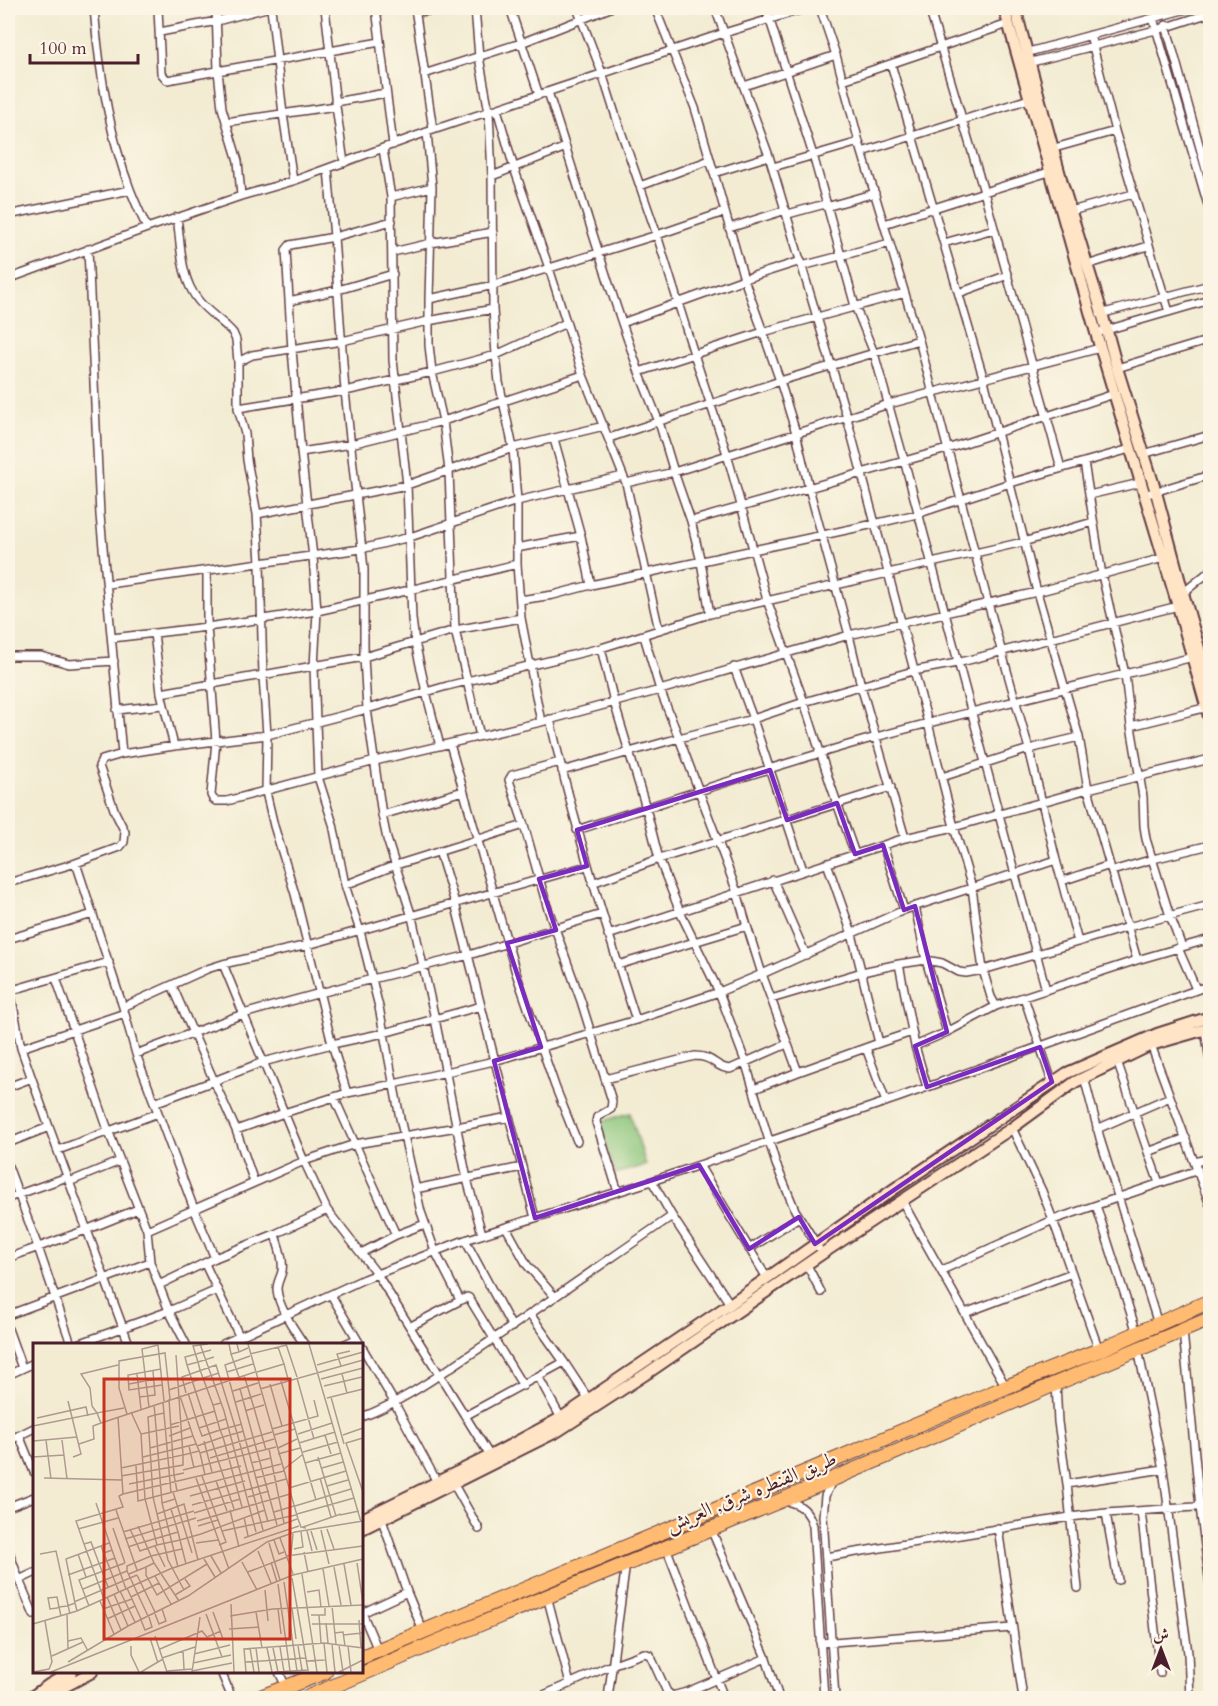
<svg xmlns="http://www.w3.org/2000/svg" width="1218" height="1706" viewBox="0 0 1218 1706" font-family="Cardo,Amiri,serif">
	<rect width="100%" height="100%" fill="#fcf5e5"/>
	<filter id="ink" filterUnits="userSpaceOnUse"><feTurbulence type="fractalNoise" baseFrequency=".0167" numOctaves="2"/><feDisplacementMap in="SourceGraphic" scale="12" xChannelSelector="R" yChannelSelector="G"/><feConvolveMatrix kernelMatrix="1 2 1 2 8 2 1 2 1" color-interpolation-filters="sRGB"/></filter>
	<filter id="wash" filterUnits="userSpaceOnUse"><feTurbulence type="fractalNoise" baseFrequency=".008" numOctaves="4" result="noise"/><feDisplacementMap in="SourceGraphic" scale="24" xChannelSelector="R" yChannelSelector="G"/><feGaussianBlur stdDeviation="1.35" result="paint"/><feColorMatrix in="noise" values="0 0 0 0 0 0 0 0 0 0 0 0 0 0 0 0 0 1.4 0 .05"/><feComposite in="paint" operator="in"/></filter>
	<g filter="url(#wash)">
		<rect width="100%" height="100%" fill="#f3ecd3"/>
		<!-- green -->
		<path fill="#8ac57a" stroke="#6a7252" stroke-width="1.5" d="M630 1113 646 1165 615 1174 599 1122Z"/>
	</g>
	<g filter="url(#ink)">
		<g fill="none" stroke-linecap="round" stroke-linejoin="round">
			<defs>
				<path id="street" d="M94 8C99 69 108 132 130 189 135 202 141 215 147 228
					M158 8 161 73 167 80 380 42
					M216 8 218 71 222 108 238 161 241 196
					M271 8 283 114 293 181
					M376 8 393 145
					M415 8 433 130
					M510 8 539 95
					M577 8 602 73 617 120 657 235 694 354 727 454 767 600 804 702 830 783 855 854
					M655 8 695 108 714 173
					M715 8 769 156 847 418 928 723 954 827 972 888 983 970 991 997 996 1006
					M766 8 813 155 855 306 874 353 919 340
					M820 8 836 55 859 142 919 340 988 603 1029 749 1056 860 1078 942
					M929 8 984 192 1049 172
					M415 12 468 8
					M1153 18 1210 212
					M1166 25 1210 184
					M160 32 217 21 266 8
					M1090 35 1115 131 1169 312
					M1025 53 1190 8
					M1028 63 1167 27 1210 13
					M891 64 984 380 1037 592 1079 737 1088 789 1137 960
					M424 74 521 43 610 8
					M843 80 1008 24
					M744 86 836 55
					M548 92C573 169 596 247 622 323
					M335 102 386 93
					M336 106 344 163
					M226 122 336 106 325 8
					M427 132 432 187 429 299V345L432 372 443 421 449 471 455 630 521 618
					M383 149 391 197 393 360 407 485 412 619 415 642 426 692 440 746
					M1051 149 1115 131
					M862 152 1029 99
					M769 156 714 173 744 279 763 332 905 293
					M773 167 859 142
					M328 169 334 237 290 245 286 250 292 350 301 452 351 444 443 421 583 375 549 268 514 168 497 109
					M492 176 566 147
					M640 186 710 160
					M391 197 432 187
					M826 207 875 193
					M1071 211 1133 194
					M788 214 825 204
					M8 215 130 190
					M177 217C181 244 180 278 198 300 208 313 223 321 233 333L236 340 238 362
					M884 224 984 192 1061 468
					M729 228 786 210
					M944 243 994 229
					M393 252 431 243 493 232
					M1087 265 1148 246
					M802 266 890 243
					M8 279 147 228 241 196 293 181 427 132 724 33 807 8
					M959 293 1008 275
					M429 299 494 285 657 235 724 212
					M289 301 338 290 393 274
					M1100 314 1210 285
					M1096 333 1210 300
					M1117 368 1210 340
					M639 372 659 422 674 472 691 521 701 562 710 614
					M583 375 626 483 674 472 889 404 1100 348
					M238 408 345 391 432 372 496 355 566 323
					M609 438 780 381 763 332 639 372 622 323 744 279 801 261
					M554 439 581 536 591 585
					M301 452 313 557 317 611 314 667 318 777 333 824 345 885 360 931 379 1007 400 1118 421 1212 435 1251 460 1300
					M1143 454 1210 435
					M1084 462 1102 575 1125 674 1131 726 1143 797 1144 826 1146 839 1170 916 1182 947
					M626 483 659 630
					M1089 495 1140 483
					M1144 495 1210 475
					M257 514 407 485 513 448 604 426
					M691 521 947 449 1114 394
					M516 548 581 536
					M517 564 521 618 541 722
					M207 571V627L216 741 211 795 213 799 216 801H227L375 761 541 722 660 690 849 635 1037 592 1163 558
					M108 584 361 549 410 537 517 501 513 448 499 382 496 355 493 309 492 176 489 112 479 57 475 8
					M1183 593 1210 571
					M520 600 553 595 591 585 874 524 917 514 1010 483 1130 449
					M154 633 161 693 174 746
					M112 638 207 627 317 611 410 590 517 564V501L623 476
					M601 648 614 702 646 808 659 859 680 912 719 992 745 1061 776 1164 795 1210 818 1247
					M8 656H41L69 664 114 661
					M734 667 753 719 803 870
					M161 693 364 657 455 630 480 736
					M117 710 163 705
					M550 719C573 821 604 921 636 1020
					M1131 726 1208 707
					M450 744 516 973 555 1086 577 1141
					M122 754 174 746 267 735 367 709 447 686 601 648 710 614 1023 542 1093 522
					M562 771 679 738 753 719 804 702 913 671 957 663 1178 606
					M942 777 1029 749 1079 737
					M463 791 382 815 387 839 412 917 435 1019 467 1179 482 1234
					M382 815 367 709 364 657V569L345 391 334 237 392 221
					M524 825 509 780 512 775 560 762
					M577 830C677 798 776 765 876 737 981 708 1087 684 1193 657
					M905 838 861 686 849 635 809 488 796 433 780 381 874 353 904 460 1046 990
					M883 845 904 910
					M439 851 455 903 481 1006
					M76 863 123 1007 136 1054 194 1209 215 1258
					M1112 871 1153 859 1210 845
					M773 880 806 955
					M1062 881 1110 865
					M8 883 76 863 120 847 124 842 125 832 115 812 99 766 102 760 122 754 100 515 88 249
					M592 883 659 859 891 787
					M345 885 396 865 524 825 547 906 581 1001 612 1101 611 1109 597 1117 596 1122 618 1192
					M915 906 926 960 947 1032
					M747 926 762 974 798 1072 754 1089
					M608 935 905 838 954 827 1088 789 1210 759
					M8 939 93 914
					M1178 948 1196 989
					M223 964 304 1161 327 1210 377 1274 490 1456
					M899 964 915 1046 927 1087
					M618 965 747 926 737 892 679 738 660 690 644 636
					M56 978 108 1130 147 1230
					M8 986 13 1005 21 1048 49 1127
					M9 991 109 962
					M1024 997 1052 1082
					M771 999 862 972 899 964 926 960 942 963 959 972 966 973 983 970 1128 927 1210 905
					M123 1007 207 969 223 964 308 945 587 866
					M1205 1030 1210 1061
					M879 1043 912 1032
					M1151 1045 1210 1205
					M915 1046 947 1032 996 1006 1137 960 1210 939
					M21 1048 125 1013
					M866 1048 886 1102
					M136 1054 243 1014 372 979 469 955 602 914
					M1117 1061 1148 1152 1186 1138
					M798 1072 879 1043 852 934 827 863
					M1084 1077 1101 1142 1158 1324
					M605 1079 695 1056C714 1056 715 1068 730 1069L787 1044
					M8 1087 32 1078
					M347 1093 332 1044 295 894 274 826 266 792 267 735 263 676 260 563 257 514 247 460 245 434 238 408V362L252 355 342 341 428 321 493 309
					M334 1097 396 1235
					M154 1103 214 1081 172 985
					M1012 1128 1042 1191 1053 1220 1099 1350
					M1097 1129 1170 1097
					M236 1130 254 1182
					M8 1143 49 1127 129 1344
					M58 1150 158 1113
					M1148 1152 1159 1183
					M1195 1162 1210 1158
					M699 1165 767 1278
					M8 1166 38 1247 71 1344
					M652 1181 672 1216 730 1304
					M69 1182 120 1161
					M415 1189 522 1167
					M8 1198 67 1177
					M902 1201 1006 1387
					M1096 1205 1137 1333
					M535 1218 481 1006 384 1033 332 1044 263 1062 214 1081 236 1130 284 1113 347 1093 394 1084 494 1061 636 1020 719 992 762 974 904 910 1056 860
					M506 1227 527 1265 555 1297
					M465 1240 512 1327
					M749 1249 799 1217
					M361 1253 396 1235 425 1224
					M8 1258 86 1230 138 1209
					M205 1264 243 1344
					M807 1265 821 1292
					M942 1270 1053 1220 1198 1170
					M159 1285 215 1258 275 1234
					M331 1295 360 1344
					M965 1313 1072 1273
					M8 1315 150 1262
					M411 1326 467 1297 469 1298 523 1386
					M8 1329 22 1368
					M1183 1331 1200 1507 1210 1585
					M78 1344 169 1311 217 1290
					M186 1344 169 1311 150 1262 147 1230 304 1161 355 1144 457 1127 509 1117
					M223 1344 364 1279 465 1240 652 1181 900 1097 1210 985
					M304 1344C294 1329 278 1307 277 1289 277 1282 281 1277 282 1271 284 1258 278 1246 275 1234L327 1210
					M345 1344 356 1339
					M362 1347 394 1402 437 1482
					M1138 1349 1163 1469 1188 1653 1190 1698
					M564 1362 589 1400
					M8 1375 34 1363
					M539 1378 561 1418
					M1056 1384 1058 1422 1067 1484 1078 1588
					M465 1416 564 1362 530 1314
					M362 1417C404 1401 442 1373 480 1348 544 1305 608 1260 672 1216
					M19 1435 34 1472
					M8 1441 34 1428
					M832 1481 825 1496 823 1516 835 1698
					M453 1483 479 1529
					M1067 1484 1163 1469
					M786 1501C801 1504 809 1511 813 1526L824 1698
					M8 1507 34 1497
					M1141 1511 1160 1673
					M1106 1513 1118 1580
					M998 1528 1023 1698
					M711 1529 766 1658 779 1698
					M666 1547 724 1698
					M8 1549 19 1580 34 1615
					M826 1557 1070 1517 1106 1513 1210 1506
					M19 1580 34 1573
					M407 1592 423 1631
					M547 1596 570 1684
					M362 1613 407 1592 381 1517
					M362 1613 378 1650
					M820 1643 1012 1628
					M221 1672 232 1698
					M279 1672 286 1687
					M334 1687 338 1698
					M537 1698 614 1664 644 1653 650 1655 667 1692 672 1696 687 1692 766 1658
					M608 1698 626 1563"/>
				<path id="secondary" d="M1004 8 1096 333 1178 606 1210 720
					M1015 8 1063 186 1102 313 1117 368 1156 492 1183 593 1210 686
					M362 1519 490 1456 561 1418 730 1304 894 1189 1067 1073 1157 1034 1210 1017
					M362 1529 558 1431 649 1372 823 1253 1012 1128 1075 1082 1151 1045 1210 1028
					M30 1698 50 1684 71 1672
					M43 1698 92 1672"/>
				<path id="highway" d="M362 1657 813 1469 1006 1387 1099 1350 1210 1301
					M258 1698 325 1672
					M306 1698 439 1641 833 1479 1055 1384 1210 1319"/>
			</defs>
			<!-- street casing -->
			<use href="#street" stroke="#633e44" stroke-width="10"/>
			<!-- secondary casing -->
			<use href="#secondary" stroke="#633e44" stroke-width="14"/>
			<!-- highway casing -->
			<use href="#highway" stroke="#633e44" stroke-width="16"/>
			<!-- street -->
			<use href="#street" stroke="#fff" stroke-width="7"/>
			<!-- secondary -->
			<use href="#secondary" stroke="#ffe4c6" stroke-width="10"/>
			<!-- highway -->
			<use href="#highway" stroke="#ffbb71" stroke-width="14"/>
		</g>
	</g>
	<!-- marked area -->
	<path fill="none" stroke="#7b2cbf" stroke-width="4.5" stroke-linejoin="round" d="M770 770 787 820 837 803 855 854 883 845 904 910 915 906 947 1032 915 1046 927 1087 1040 1047 1052 1082 815 1244 799 1217 749 1249 699 1165 535 1218 494 1061 541 1047 507 943 556 930 539 879 587 866 577 830Z"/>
	<g text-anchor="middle" stroke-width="4.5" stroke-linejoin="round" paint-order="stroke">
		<!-- street labels -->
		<g font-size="20" fill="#4a1f2b" stroke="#fcf5e5">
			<text transform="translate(751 1491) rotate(-22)" y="7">طريق القنطره شرق, العريش</text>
		</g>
	</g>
	<!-- overview -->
	<g transform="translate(33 1343)">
		<rect width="330" height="330" fill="#f3ecd3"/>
		<path fill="none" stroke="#af9a90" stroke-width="1.5" d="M167 1 191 68 223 189M175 1 160 3 165 19 154 22 201 166M196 1 198 11 206 9M204 1 206 9 215 5M215 1 265 176 268 184 273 185M253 1 264 34M276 1 328 179M125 2 131 58M245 4 251 21M198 11 206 34M217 11 254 2M217 13 192 22 235 179M181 14 165 19 167 27 170 35 186 30M154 22 152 14 178 7M284 22 330 9M308 23 304 11 317 8M128 26 95 32 96 47 129 42M194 29 220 21M224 29 251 21 255 36M104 31 108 66M309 31 314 50M211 32 221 65 231 62M264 35 281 96M288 36 330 25M248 38 283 157M96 41 128 35M237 41 249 83M291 43 329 34M207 46 244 182M227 46 330 17M136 47 170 35 180 62M200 48 225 40M153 50 149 34 183 22 204 90 211 88M155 50 166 85M106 54 122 52 120 28M298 54 311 101M294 55 330 46M136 56 141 132 151 130M35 58 48 111 40 114M130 59 138 150M203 59 228 51M188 60 180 62 187 87 209 81M121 62 122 72 115 74 117 105 160 93 147 53M59 63 57 45 48 31 85 22M59 63 64 70 91 65M116 64 109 6 125 2M212 68 221 65 233 107M98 69 108 91M94 71 86 45V18L132 10 137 56M4 75 53 64 55 73M137 82 182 68M0 83 64 70 68 80 222 29M239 86 285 73 281 57M265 91 299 80M241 92 262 86M292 92 298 111M310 92 330 85M136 93 157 85M160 93 167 110 239 89M330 95 313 100 330 149M13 97 18 136M29 97 34 136M0 98 44 94M171 98 179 129M266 100 302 89M46 101 61 96 60 83 68 80M156 103 161 125M164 103 190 94 187 87 169 93 166 85 193 76M117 105 120 154 135 217 151 247M245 105 264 96M236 106 251 180M270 109 305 99M167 110 172 132M245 111 267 105M0 114 31 112M110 114 163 101M285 114 303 173M177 115 241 96M218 120 238 115M272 120 308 110M103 123 105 158 248 121M88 125 150 112 143 12M289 125 310 119M251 126 269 112M150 127 243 104M88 133 150 122V112L166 108M11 135 89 137M163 135 196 226M222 135 251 128M287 135 298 174M183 138 194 168M96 141 141 132 144 148M294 143 315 137M256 145 313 128M140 149 159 210M90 151 208 123M157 153 212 138M215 154 236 148M142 156 129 160 145 224M63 160 79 207M129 160 122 72 131 70M159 162 253 136M262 163 318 146M209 164 190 94 204 90 230 187M138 166 145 189M83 167 104 227M197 167 206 204M241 169 261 163M161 170 207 156M124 171 151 161 165 217M264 171 321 155M307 172 326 168M211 174 215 193M185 177 193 199 186 202M164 178 257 151M105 183 121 220 146 258M165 183 185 177 169 133M270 184 308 171M80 185 92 220M45 186 85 175M294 186 301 206M288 187 296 221M189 188 263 172M274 188 279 208M278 188 284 207M90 189 161 168M211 195 264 176M247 195 260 231M92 196 163 175M241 197 246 211 251 209M163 200 185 197M236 200 247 237M51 201 43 178 90 164 86 153 90 151 85 74M124 202 112 156 108 91 146 83M68 203 86 249M122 203 132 224M95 204 104 201 97 186M261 206 270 204 268 189M225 208 238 240M271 209 275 229M71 210 79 207 93 246M7 211 23 208 37 271M45 211 53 234M258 211 260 191M178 213 188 230M253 213 330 203M171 216 182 234M209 219 224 247M238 219 244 239M121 220 113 224V232L124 252 174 221M324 220 330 260M153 221 145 189 104 201 107 208 124 202 147 197 168 191 232 167M311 221 318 262M301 224 308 262M290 226 296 263M94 228 115 273M215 229 254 214M96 231 113 224M269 231 284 329M35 232 82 215M104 232 122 269M122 233 138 261M251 239 264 328M245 241 257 328M94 245 108 276M50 246 94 228V223L118 213 149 206M232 247 235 278M87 248 102 279M274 249 286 247 288 264M81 251 95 283M142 252 157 243 152 236M74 254 88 287M98 254 126 240M71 256 51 201 58 199 75 244M67 258 81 291M41 259 104 232M42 260 33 216 76 200M198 261 201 329M56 263 46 237 92 220M299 263 303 301M259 265 263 296M70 266 99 256M245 266 248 291M180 269 190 296M223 269 229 305M34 271 35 306M122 271 126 281 133 278 129 266M173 271 189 314M278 272H292V263M286 272 288 300M28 273 26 264 24 254 15 255 17 266 24 265 26 264 34 263 42 260 44 268M197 273 240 266 330 262M74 276 102 263M108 277 112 287 119 284 116 274M326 277 328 305M293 280 295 300M0 281 44 268 137 226 266 183M279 281H330M196 286 225 284M301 290 310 289 312 303M310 292 329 290M122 293 134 329M117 295 125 320M35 298 48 295 55 308M291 300 294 329M299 301 302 329M306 302 310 329M98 303V312L106 329M265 303 269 327M315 303 318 329M247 304 251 329M217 305 221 329M223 305 226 329M234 305 239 329M240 305 245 329M127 306 169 288 174 294 188 288M150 307 151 326M161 311 197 302M19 313 50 299M129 315 162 304M273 318 292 317M35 319 95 283 155 253 234 199 262 189 330 178M212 319 273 315M160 320 198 312M134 328 159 326M159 328 199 320M0 329 16 326 19 319 12 278M18 329 260 232 330 216M108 329 130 316M159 329 167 274M213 329 211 306 291 300 330 305M242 329 275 327 259 235M306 329 330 317"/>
		<path fill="#c8321e" fill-opacity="0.15" stroke="#c8321e" stroke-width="3" d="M71 36H257V296H71Z"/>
		<rect width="330" height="330" fill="none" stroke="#4a1f2b" stroke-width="3"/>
	</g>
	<!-- margin -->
	<rect width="1218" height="1706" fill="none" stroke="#fcf5e5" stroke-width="30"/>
	<!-- north arrow -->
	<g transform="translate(1161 1649)" stroke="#fcf5e5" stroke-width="4.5" paint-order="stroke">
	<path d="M0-4.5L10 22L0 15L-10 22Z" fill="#4a1f2b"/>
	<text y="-9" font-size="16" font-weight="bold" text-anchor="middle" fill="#4a1f2b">ش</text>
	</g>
	<!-- scale -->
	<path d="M30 54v9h108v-9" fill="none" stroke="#4a1f2b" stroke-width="3"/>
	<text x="39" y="54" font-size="18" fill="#4a1f2b" stroke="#fcf5e5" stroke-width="4.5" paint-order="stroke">100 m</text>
</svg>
